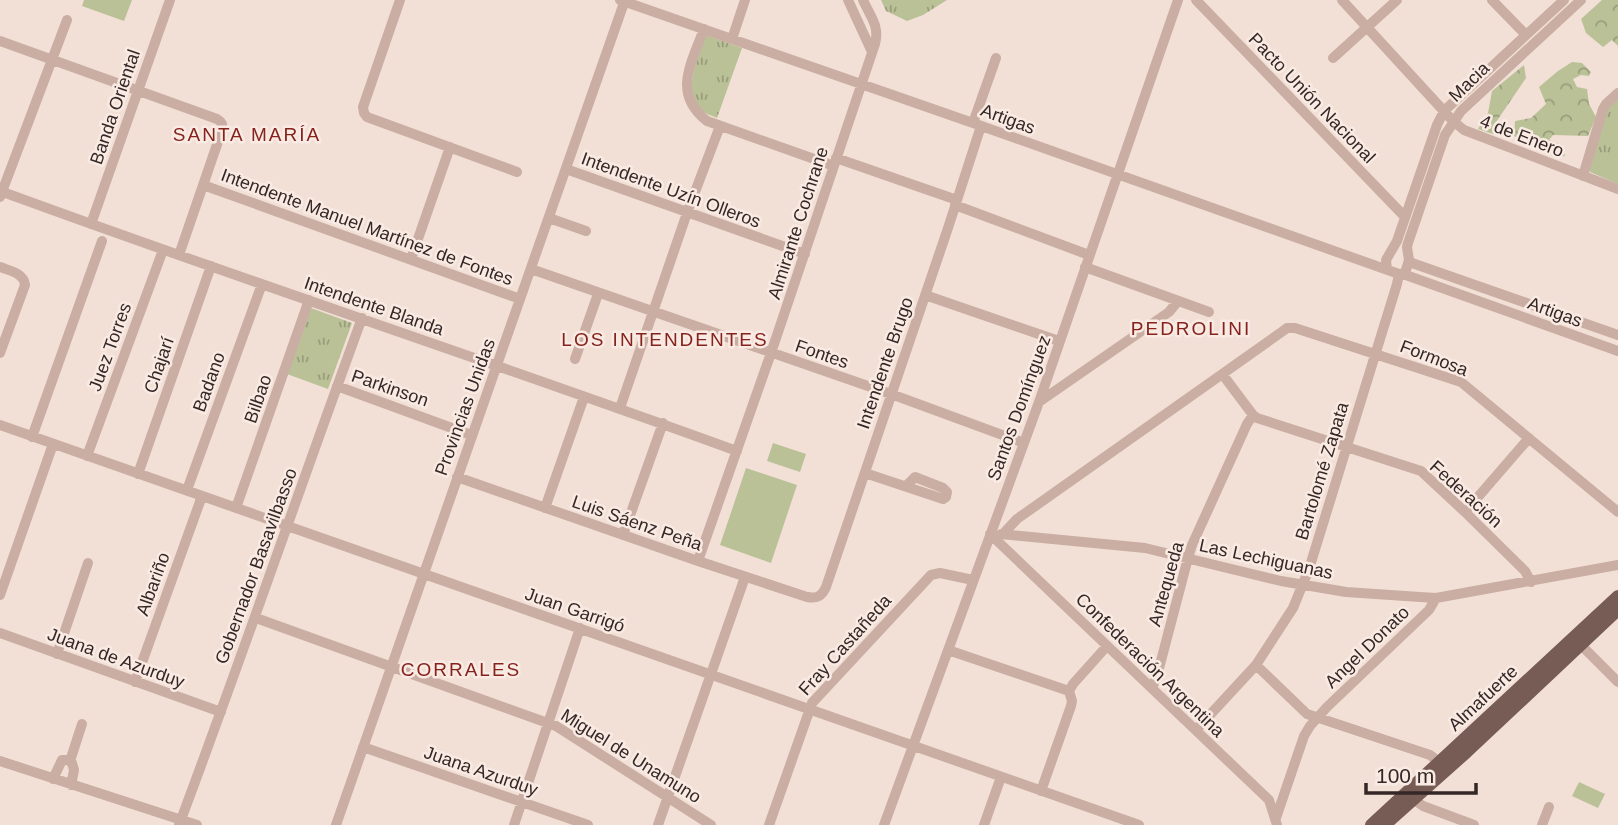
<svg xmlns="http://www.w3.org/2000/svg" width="1618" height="825" viewBox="0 0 1618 825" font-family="Helvetica,sans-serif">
	<defs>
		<pattern id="grass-tufts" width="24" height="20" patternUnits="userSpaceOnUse" patternTransform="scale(1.75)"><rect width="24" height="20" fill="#bac197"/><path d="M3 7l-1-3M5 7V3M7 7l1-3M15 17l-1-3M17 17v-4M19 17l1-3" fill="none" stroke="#989d7b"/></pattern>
		<pattern id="forest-crowns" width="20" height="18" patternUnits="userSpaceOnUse" patternTransform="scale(1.75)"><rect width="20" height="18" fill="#bac197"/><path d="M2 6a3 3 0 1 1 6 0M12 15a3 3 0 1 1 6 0" fill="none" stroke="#989d7b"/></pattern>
	</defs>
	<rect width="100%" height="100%" fill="#f2e0d7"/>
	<!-- grass -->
	<path fill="url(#grass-tufts)" d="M881 0H947L923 15 907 21 886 11Z
		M706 35 742 48 717 118C713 116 706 114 702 111 680 95 699 55 706 35Z
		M1618 99V184L1590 172V165L1607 109Z
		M311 308 352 323 328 389 287 374Z"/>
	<!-- forest -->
	<path fill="url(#forest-crowns)" d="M1602 0H1618V46L1612 40 1603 47 1586 33 1581 19Z
		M1572 62 1582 63 1591 72 1589 76 1581 75 1573 79 1577 87 1587 89 1589 104 1596 117 1588 136 1553 135 1549 140 1562 145 1565 156 1557 157 1514 136 1515 121 1531 118 1546 104 1539 87 1558 71Z
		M1524 65 1526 78 1492 128 1498 133 1496 135 1478 129 1488 113 1492 91Z"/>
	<!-- pitch -->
	<path fill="#bac197" d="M84 0H132L124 21 82 6Z
		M773 443 806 454 800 472 767 461Z
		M746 468 797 485 771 563 720 545Z
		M1579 782 1605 794 1598 808 1572 796Z"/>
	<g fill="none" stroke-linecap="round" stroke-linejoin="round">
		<!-- minor -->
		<path stroke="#caaea3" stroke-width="10" d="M400 0 363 107 364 113 367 117 517 172
			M620 0 973 123 1399 274
			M848 0 872 52
			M1196 0 1405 217
			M1342 0 1453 121 1464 130 1618 189
			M1492 0 1526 35
			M704 29C691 64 672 94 707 121L834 166
			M732 39 745 0
			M0 41 217 119C222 122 223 124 222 130L179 255
			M1333 58 1397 0
			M973 123 996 58
			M836 158 957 200
			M566 169 805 254
			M1583 176 1603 109 1606 104 1618 93
			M203 185 520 299
			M0 191C245 281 493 362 737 451
			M0 197 67 20
			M955 205 1089 255
			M549 218 586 231
			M91 224 170 0
			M411 259 450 147
			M1409 260 1412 263 1618 335
			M0 267C10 271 24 273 25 285L0 353
			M1085 267 1209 312
			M531 269 891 394 1024 443
			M1387 270 1386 260 1397 241 1437 125 1444 111 1564 0
			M1399 274H1403L1406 270 1409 260 1407 247 1408 243 1445 135 1461 111 1581 0
			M1403 274 1618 351
			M925 295 1059 341
			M575 359 598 294
			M1223 375 1253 415 1257 418 1421 471 1465 512 1525 571 1531 582
			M337 386 471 435
			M1039 402 1169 312 1178 301
			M620 408 687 213 720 126
			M0 425 1139 825
			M32 437 102 241
			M87 456 163 250
			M865 473 943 499 946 497 947 492 943 488 915 477 906 486
			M138 474 211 266
			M457 477 698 561 807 597C817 599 822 596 826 587L948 228 981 126
			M187 490 262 284
			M236 508 309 300
			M545 508 584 397
			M1465 512 1529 438
			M990 534 1269 800 1277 825
			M1001 534 1145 548 1281 581 1346 592 1420 597 1436 598 1447 596 1618 565
			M1003 534 1017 519 1283 331 1287 328H1295L1461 382 1618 512
			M623 535 663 423
			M698 561 771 353 875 44C880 26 870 16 863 0
			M0 595 53 444
			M256 618 556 726 711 825
			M0 633 221 712
			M1581 645 1618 682
			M948 650 1069 691
			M57 654 88 563
			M1256 665 1307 714 1430 755 1439 762
			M135 682 202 496
			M1152 688 1157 676 1188 558 1192 545 1247 424 1253 415
			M1196 730 1256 665 1293 608 1309 569 1397 284 1399 274
			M363 747 588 825
			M0 761 197 825
			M70 761 82 724
			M53 779 62 760H68L72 763 74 770 71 785
			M1041 791 1071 706 1072 701 1069 691 1073 684 1107 646
			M1413 799 1423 806 1474 825
			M1276 818 1304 736 1310 726 1327 707 1429 610 1436 598
			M179 825C242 657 300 487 362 318
			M336 825C431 550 529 275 625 0
			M514 825 580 628
			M658 825 745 577
			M769 825 812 703 931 575 940 573 973 580
			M884 825 1039 402 1178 0
			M984 825 1001 777
			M1542 825 1549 807"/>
		<!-- major -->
		<path stroke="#775b55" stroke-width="12" d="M1371 825 1618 596
			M1385 825 1467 752 1618 610"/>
	</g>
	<g text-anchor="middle" stroke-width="5" stroke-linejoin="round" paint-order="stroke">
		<!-- street labels -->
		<g font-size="18" fill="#342725" stroke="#f9ebe3">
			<text transform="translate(1469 82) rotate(-44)" y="6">Macia</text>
			<text transform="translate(1312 98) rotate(46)" y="6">Pacto Unión Nacional</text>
			<text transform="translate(115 107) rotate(-71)" y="6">Banda Oriental</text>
			<text transform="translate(1008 119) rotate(20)" y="6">Artigas</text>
			<text transform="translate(1522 136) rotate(21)" y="6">4 de Enero</text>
			<text transform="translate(671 190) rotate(20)" y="6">Intendente Uzín Olleros</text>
			<text transform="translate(798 223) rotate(-72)" y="6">Almirante Cochrane</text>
			<text transform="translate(367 227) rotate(20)" y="6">Intendente Manuel Martínez de Fontes</text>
			<text transform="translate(374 306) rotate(19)" y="6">Intendente Blanda</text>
			<text transform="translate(1555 312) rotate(20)" y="6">Artigas</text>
			<text transform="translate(110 347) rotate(-70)" y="6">Juez Torres</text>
			<text transform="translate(822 354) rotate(19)" y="6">Fontes</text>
			<text transform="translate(1434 358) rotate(21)" y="6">Formosa</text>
			<text transform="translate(885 363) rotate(-71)" y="6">Intendente Brugo</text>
			<text transform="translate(159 365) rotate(-71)" y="6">Chajarí</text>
			<text transform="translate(209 382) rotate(-70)" y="6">Badano</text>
			<text transform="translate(390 388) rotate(19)" y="6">Parkinson</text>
			<text transform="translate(258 399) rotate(-71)" y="6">Bilbao</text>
			<text transform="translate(465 407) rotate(-70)" y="6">Provincias Unidas</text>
			<text transform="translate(1019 408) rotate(-70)" y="6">Santos Domínguez</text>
			<text transform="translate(1322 471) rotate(-73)" y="6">Bartolomé Zapata</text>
			<text transform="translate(1466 494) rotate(42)" y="6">Federación</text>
			<text transform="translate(637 523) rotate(19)" y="6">Luis Sáenz Peña</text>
			<text transform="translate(1266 559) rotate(12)" y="6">Las Lechiguanas</text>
			<text transform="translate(256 566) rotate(-70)" y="6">Gobernador Basavilbasso</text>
			<text transform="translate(153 584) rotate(-70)" y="6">Albariño</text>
			<text transform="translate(1166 584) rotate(-74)" y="6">Antequeda</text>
			<text transform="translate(575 610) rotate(19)" y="6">Juan Garrigó</text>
			<text transform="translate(845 645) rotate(-48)" y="6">Fray Castañeda</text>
			<text transform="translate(1367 647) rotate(-44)" y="6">Angel Donato</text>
			<text transform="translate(116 658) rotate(20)" y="6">Juana de Azurduy</text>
			<text transform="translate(1150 665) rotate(44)" y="6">Confederación Argentina</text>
			<text transform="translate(1483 698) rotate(-43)" y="6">Almafuerte</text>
			<text transform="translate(631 756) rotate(32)" y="6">Miguel de Unamuno</text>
			<text transform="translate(481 771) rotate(19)" y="6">Juana Azurduy</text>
		</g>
		<!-- neighbourhood labels -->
		<g font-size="19" letter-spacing="2" fill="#85231c" stroke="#f9ebe3">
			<text x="247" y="141">SANTA MARÍA</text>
			<text x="1191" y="335">PEDROLINI</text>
			<text x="665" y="346">LOS INTENDENTES</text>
			<text x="461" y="676">CORRALES</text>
		</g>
	</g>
	<!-- scale -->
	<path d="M1366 783v10h110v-10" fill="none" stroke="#342725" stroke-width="3.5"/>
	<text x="1376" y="783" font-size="21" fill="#342725" stroke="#f9ebe3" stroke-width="5" paint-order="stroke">100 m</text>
</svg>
